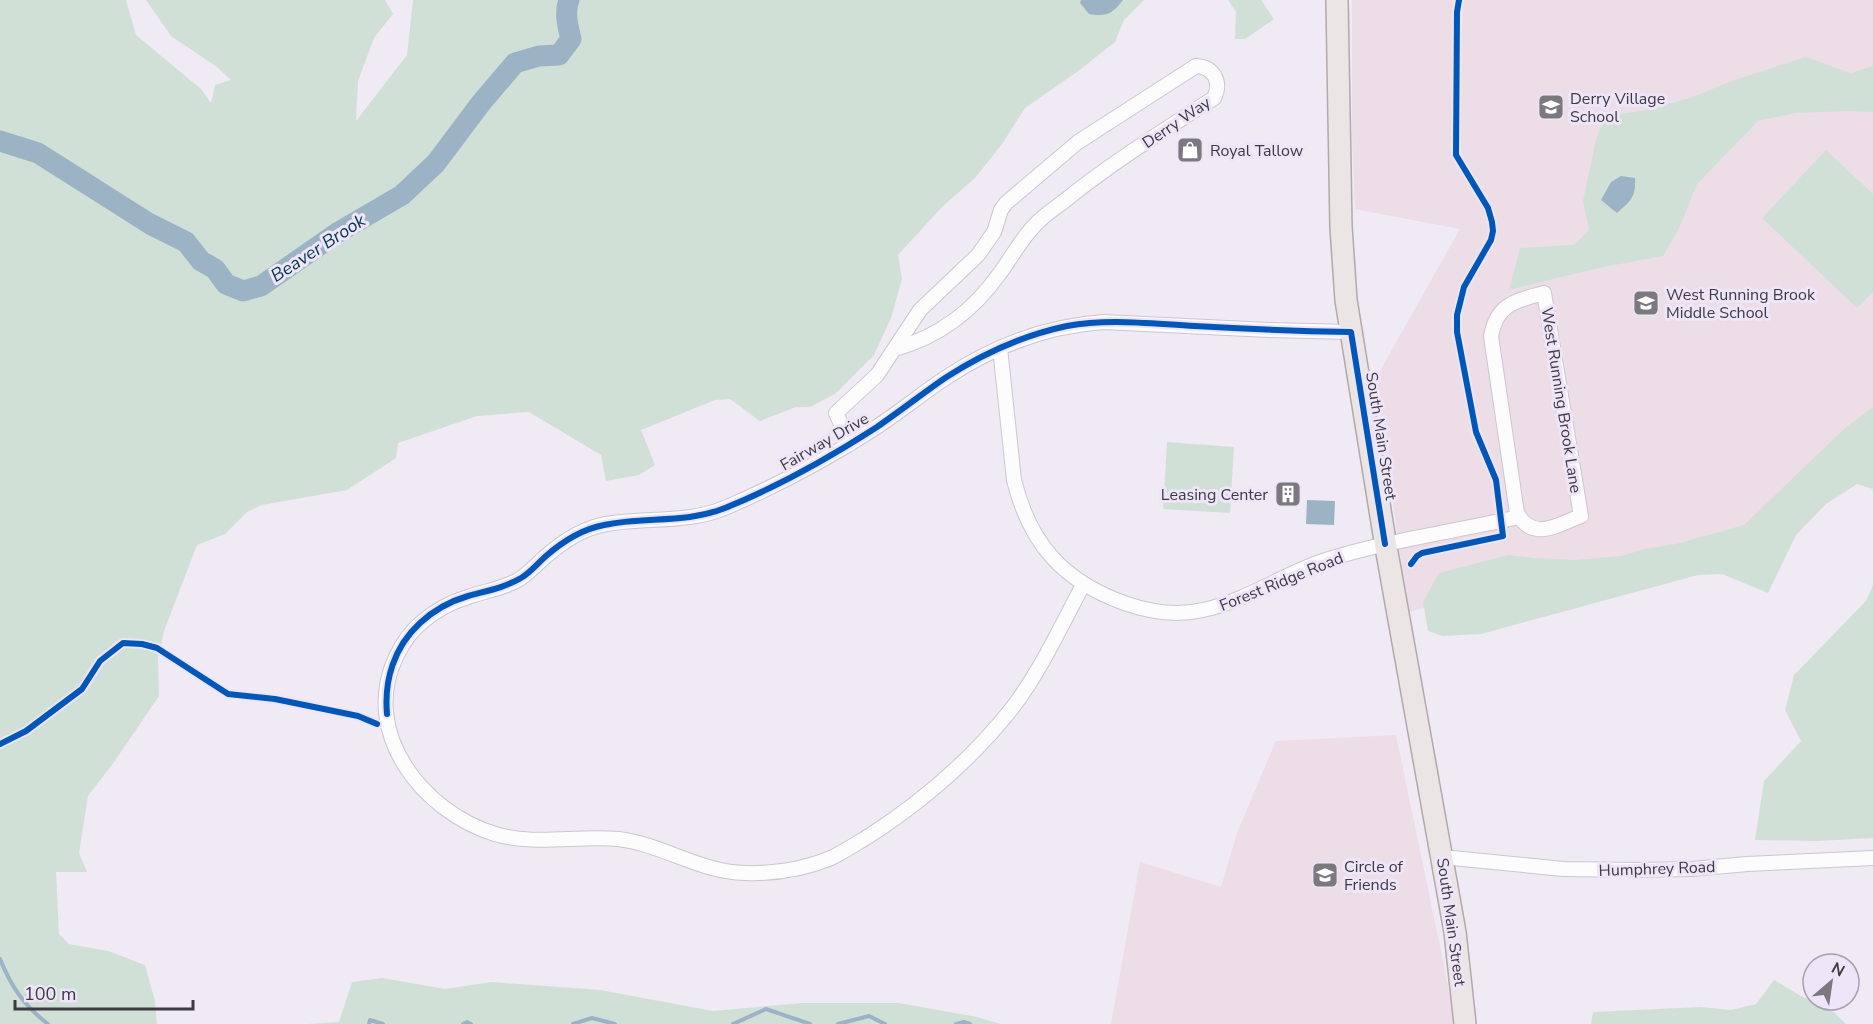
<svg xmlns="http://www.w3.org/2000/svg" width="1873" height="1024" viewBox="0 0 1873 1024" font-family="'Nunito Sans',sans-serif">
	<rect width="100%" height="100%" fill="#efeaf4"/>
	<!-- education -->
	<path fill="#ecdde7" d="M1352 0H1873V407L1761 527 1408 612 1376 378 1460 229 1355 209 1352 133Z
		M1396 735 1456 1024H1111L1140 862 1221 887 1237 833 1276 741Z"/>
	<!-- green -->
	<path fill="#d1e0d6" d="M0 0H126L136 35 201 89 211 103 215 85 231 80 217 67 171 36 146 0H385L393 14 374 38 358 81 356 121 407 55 413 0H1144L1124 20 1115 42 1077 72 1025 108 1002 144 975 178 942 207 898 255 902 279 891 318 874 355 835 394 810 407H796L760 421 730 399 715 400 641 430 655 465 639 475 606 481 601 455 529 412 477 416 398 443 396 458 347 490 262 505 247 512 225 534 197 545 164 631 158 658 159 696 114 762 88 796 79 853 87 872H56L59 934 69 944 108 951 145 965 155 1001 157 1024H0Z
		M1228 0H1261L1274 19 1245 39H1235L1236 12Z
		M1805 57 1851 73 1873 66V112L1848 111 1795 113 1758 121 1697 184 1680 226 1663 256 1598 268 1509 290 1520 248 1574 245 1589 230 1583 201 1596 140 1605 116 1641 111 1690 98 1732 81Z
		M1826 150 1873 194V292L1857 308 1762 218Z
		M1873 407V489L1857 484 1826 504 1796 535 1768 593 1722 574 1698 575 1481 634 1442 636 1428 631 1423 602 1439 573 1509 555 1534 558 1576 560 1622 556 1644 549 1676 544 1744 525 1844 429Z
		M1167 442 1234 447 1230 513 1163 509Z
		M1873 585V838L1818 841 1755 840 1764 781 1801 741 1785 710 1794 675 1866 601Z
		M382 978 445 989 491 982 600 990 713 1011 802 1003H899L977 1017 1000 1024H308L339 1022 352 982Z
		M1774 980 1801 996 1827 1006 1846 1024H1591L1593 1012 1700 1007 1731 1010 1756 1004Z"/>
	<!-- water -->
	<path fill="#9bb3c5" d="M1081 0H1123C1112 14 1107 17 1089 14L1080 3Z
		M1621 176 1635 178C1636 197 1631 201 1617 213L1601 200 1611 182Z
		M1307 500 1335 501 1334 525 1306 524Z"/>
	<g fill="none" stroke-linecap="round" stroke-linejoin="round">
		<!-- stream -->
		<path stroke="#9bb3c5" stroke-width="4" d="M0 959C11 986 24 1006 48 1024
			M369 1024 370 1020 383 1024
			M463 1024 467 1022 471 1024
			M573 1024 592 1018 615 1024
			M733 1024 766 1009 810 1024
			M838 1024 869 1016 885 1024
			M956 1024 964 1022 970 1024"/>
		<!-- river -->
		<path stroke="#9bb3c5" stroke-width="21" d="M0 141 38 153 150 224 186 242 201 261 215 269 226 284 243 291 261 286 337 233 402 195 436 163 481 103 515 63 539 56 559 55 571 39C568 27 564 12 569 0"/>
		<defs>
			<path id="street" d="M1544 293 1581 516C1557 525 1533 542 1517 513L1491 336C1497 303 1516 301 1544 293Z
				M1000 348 1014 480C1030 545 1064 582 1127 604 1151 612 1178 616 1203 610 1247 601 1286 572 1329 559 1391 540 1456 531 1519 517
				M850 444 836 413 877 375 920 310 978 255 994 232 1001 210 1006 203 1078 142 1196 66C1214 67 1222 82 1214 98 1163 131 1111 163 1063 202 1054 209 1043 216 1035 225 1021 239 1012 257 1000 273 974 310 938 337 895 349
				M1083 585C1061 626 1041 670 1013 707 973 758 923 801 869 836 857 843 844 852 831 858 804 869 774 874 745 873 699 872 662 844 618 839 577 835 535 846 495 834 423 812 360 733 396 657 402 644 410 632 422 622 435 611 451 602 468 597 485 591 502 589 518 580 528 574 536 565 545 557 562 542 583 528 606 524 647 517 688 524 727 507 778 485 829 458 875 428 900 412 922 393 947 377 994 346 1047 326 1103 322L1269 330 1351 332
				M1442 857 1563 869 1635 870 1692 869 1747 864 1873 858"/>
			<path id="primary" d="M1337 0 1341 227 1346 300 1386 547 1455 932 1465 1024"/>
		</defs>
		<!-- street casing -->
		<use href="#street" stroke="#cbc7cf" stroke-width="16"/>
		<!-- primary casing -->
		<use href="#primary" stroke="#b3a8ab" stroke-width="24"/>
		<!-- street -->
		<use href="#street" stroke="#fdfcfd" stroke-width="14"/>
		<!-- primary -->
		<use href="#primary" stroke="#ebe5e5" stroke-width="21"/>
		<defs>
			<path id="cycleway" d="M1411 564 1417 556 1422 553 1503 536 1496 480 1476 432 1457 332V315L1464 287 1491 240 1493 231 1492 222 1488 208 1456 155 1457 12 1459 0
				M387 714C384 680 394 647 420 623 433 611 451 601 468 596 486 591 504 588 521 578 530 573 537 564 546 556 562 542 583 529 604 525 644 516 685 524 725 508 777 487 829 458 877 427 900 411 922 394 945 378 982 354 1024 335 1067 326 1109 318 1153 324 1195 326 1247 329 1299 331 1351 332L1385 544
				M0 744 26 731 82 689 100 661 123 643 142 644 157 648 228 694 275 699 358 716 377 724"/>
		</defs>
		<!-- cycleway casing -->
		<use href="#cycleway" stroke="#eee5f9" stroke-width="10"/>
		<!-- cycleway -->
		<use href="#cycleway" stroke="#0057b8" stroke-width="6"/>
	</g>
	<!-- icons -->
	<defs>
		<symbol id="school-square" viewBox="-11 -11 22 22"><rect x="-9" y="-9" width="18" height="18" rx="4" fill="#7b7880" stroke="#eee5f9"/><path d="M0-5L7-2L0 1L-7-2ZM-4 1L0 2.5L4 1V4Q0 6-4 4Z" fill="#fff"/></symbol>
		<symbol id="shop-square" viewBox="-11 -11 22 22"><rect x="-9" y="-9" width="18" height="18" rx="4" fill="#7b7880" stroke="#eee5f9"/><path d="M-5-2.5h2.3a2.7 3.5 0 0 1 5.4 0H5L5.5 6h-11ZM-1.5-2.5h3a1.5 2.3 0 0 0-3 0Z" fill="#fff"/></symbol>
		<symbol id="building-square" viewBox="-11 -11 22 22"><rect x="-9" y="-9" width="18" height="18" rx="4" fill="#7b7880" stroke="#eee5f9"/><path d="M-4-6H4V6H1V3H-1V6H-4ZM-2.5-4.3h1.7v1.8h-1.7ZM.8-4.3h1.7v1.8H.8ZM-2.5-1h1.7V.8h-1.7ZM.8-1h1.7V.8H.8Z" fill="#fff"/></symbol>
	</defs>
	<g fill-rule="evenodd">
		<use href="#school-square" x="1536" y="92" width="30" height="30"/>
		<use href="#shop-square" x="1175" y="135" width="30" height="30"/>
		<use href="#school-square" x="1631" y="288" width="30" height="30"/>
		<use href="#building-square" x="1273" y="479" width="30" height="30"/>
		<use href="#school-square" x="1310" y="860" width="30" height="30"/>
	</g>
	<g text-anchor="middle" stroke-width="6" stroke-linejoin="round" paint-order="stroke">
		<!-- poi labels -->
		<g font-size="16" fill="#3d3a41" stroke="#eee5f9" text-anchor="start">
			<text x="1570" y="104">Derry Village<tspan x="1570" dy="18">School</tspan></text>
			<text x="1210" y="156">Royal Tallow</text>
			<text x="1666" y="300">West Running Brook<tspan x="1666" dy="18">Middle School</tspan></text>
			<text x="1268" y="500" text-anchor="end">Leasing Center</text>
			<text x="1344" y="872">Circle of<tspan x="1344" dy="18">Friends</tspan></text>
		</g>
		<!-- street labels -->
		<g font-size="16" fill="#3d3a41" stroke="#eee5f9">
			<text transform="translate(1176 122) rotate(-34)" y="6">Derry Way</text>
			<text transform="translate(1562 400) rotate(81)" y="6">West Running Brook Lane</text>
			<text transform="translate(1382 436) rotate(81)" y="6">South Main Street</text>
			<text transform="translate(824 441) rotate(-30)" y="6">Fairway Drive</text>
			<text transform="translate(1281 581) rotate(-22)" y="6">Forest Ridge Road</text>
			<text transform="translate(1657 868) rotate(-2)" y="6">Humphrey Road</text>
			<text transform="translate(1452 922) rotate(82)" y="6">South Main Street</text>
		</g>
		<!-- water labels -->
		<g font-size="18" font-style="italic" fill="#00354c" stroke="#eee5f9">
			<text transform="translate(318 248) rotate(-33)" y="6">Beaver Brook</text>
		</g>
	</g>
	<!-- north arrow -->
	<g transform="translate(1831 982) rotate(29)"><circle r="28" fill="#eee5f9" stroke="#a7a1af" stroke-width="1.5"/>
	<path d="M0-4.5L10 22L0 15L-10 22Z" fill="#7b7880"/>
	<text y="-9" font-size="16" font-weight="bold" text-anchor="middle" fill="#3d3a41">N</text>
	</g>
	<!-- scale -->
	<path d="M15 1000v9h178v-9" fill="none" stroke="#3d3a41" stroke-width="3"/>
	<text x="24" y="1000" font-size="18" fill="#3d3a41" stroke="#eee5f9" stroke-width="4.5" paint-order="stroke">100 m</text>
</svg>
